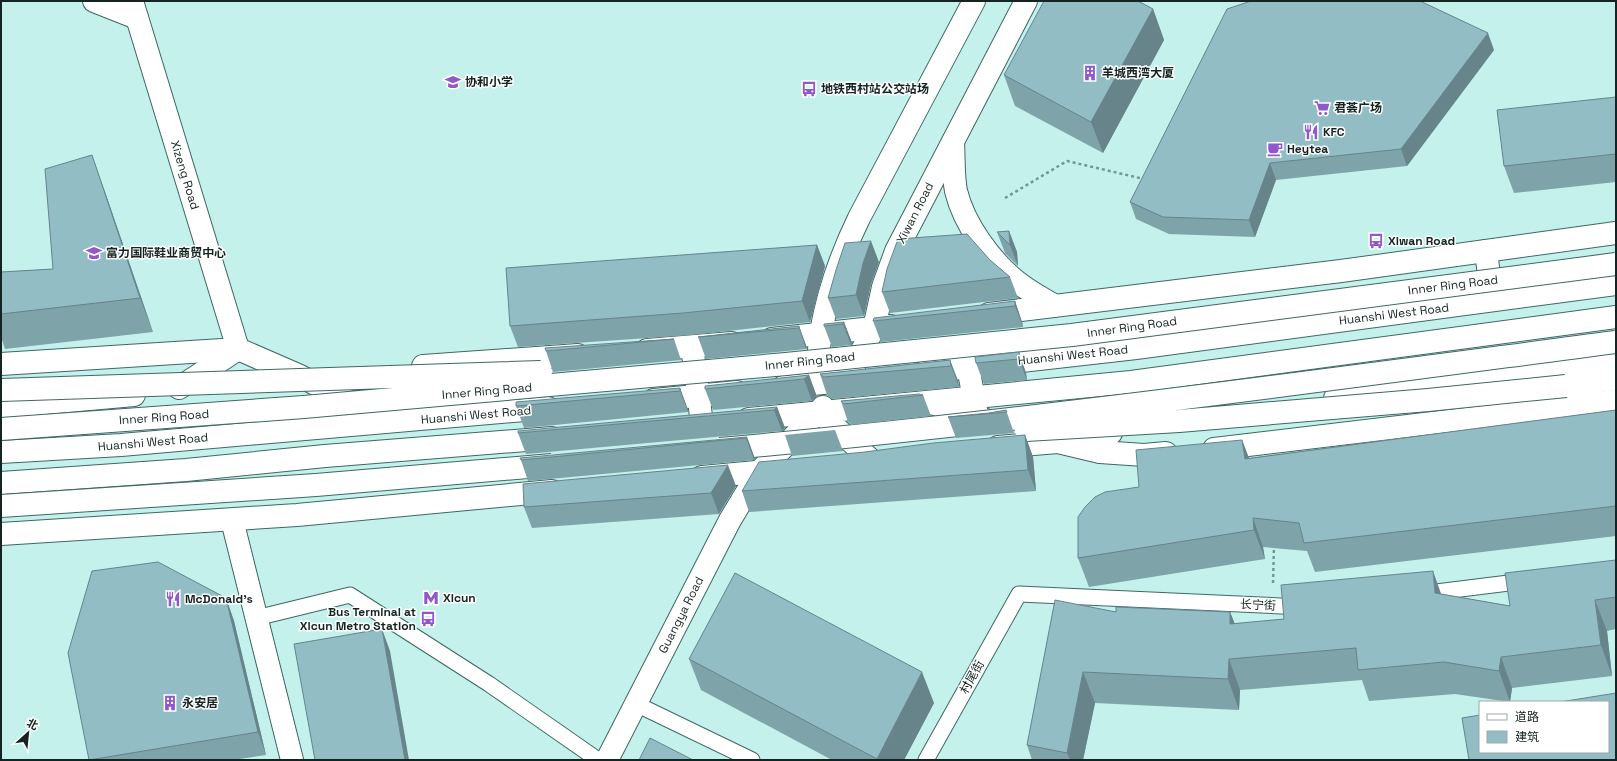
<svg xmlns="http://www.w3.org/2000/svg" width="1617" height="761" viewBox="0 0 1617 761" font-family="'Space Grotesk','Noto Sans SC',sans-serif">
	<rect width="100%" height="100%" fill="#c4f1eb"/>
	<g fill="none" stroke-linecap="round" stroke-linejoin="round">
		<defs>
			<path id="lane" d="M1420 594 1525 581
				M256 618 350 595 489 684 598 760
				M636 704 752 760
				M926 760 1019 594 1303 607"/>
			<path id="street" d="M94 1 137 18
				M1486 251 1492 300
				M968 367 977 415
				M179 388 238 349
				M1 407 134 395
				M1058 442 1100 452 1144 455 1166 453
				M1214 449 1616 401
				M232 520 292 760
				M607 760 730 520 759 472"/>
			<path id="secondary" d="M132 1 238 349
				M953 142C954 157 953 176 956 191 964 224 990 260 1016 281 1028 291 1042 298 1055 306
				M989 314 1341 271 1616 233
				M772 339 891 326
				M647 350 732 343
				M693 354 702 424
				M1 364 238 349 298 375 360 407
				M423 366 578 355
				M1335 398 1616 361
				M928 402 992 422
				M998 447 1058 442 1111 433
				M702 477 779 470
				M1 534 297 515 552 491"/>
			<path id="primary" d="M851 371 874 328 883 287 896 251 1026 1
				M925 372 1136 348 1616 284
				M818 379C819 363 818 347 821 332 828 291 841 255 859 218L974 1
				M783 387 853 380
				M654 400 737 392
				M819 412 872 461
				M749 419 1131 382 1616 317
				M1 452 121 445 548 408
				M759 472 823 407
				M1 483 186 470 325 456 552 438"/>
			<path id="highway" d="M1566 386 1616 379"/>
		</defs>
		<!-- lane casing -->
		<use href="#lane" stroke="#3e6863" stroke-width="17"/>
		<!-- street casing -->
		<use href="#street" stroke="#3e6863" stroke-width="24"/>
		<!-- secondary casing -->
		<use href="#secondary" stroke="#3e6863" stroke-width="24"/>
		<!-- primary casing -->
		<use href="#primary" stroke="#3e6863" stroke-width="24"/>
		<!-- highway casing -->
		<use href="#highway" stroke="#3e6863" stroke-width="24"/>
		<!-- path -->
		<path stroke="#759692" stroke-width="2.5" stroke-dasharray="3 3" stroke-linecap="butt" d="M1005 198 1067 161 1144 179
			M1273 583 1274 546"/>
		<!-- lane -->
		<use href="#lane" stroke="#fff" stroke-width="15"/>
		<!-- street -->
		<use href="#street" stroke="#fff" stroke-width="22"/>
		<!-- secondary -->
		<use href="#secondary" stroke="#fff" stroke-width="22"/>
		<!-- primary -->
		<use href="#primary" stroke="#fff" stroke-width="22"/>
		<!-- highway -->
		<use href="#highway" stroke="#fff" stroke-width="22"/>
		<defs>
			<path id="highway-bridge" d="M1 390 541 372
				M1 429 304 407 786 364 1072 335 1616 264
				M1026 430 1179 421 1428 400 1566 386
				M720 449C1020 422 1318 381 1616 342
				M1 506 316 485 552 465"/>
		</defs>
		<!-- highway-bridge casing -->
		<use href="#highway-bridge" stroke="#3e6863" stroke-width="24" stroke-linecap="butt"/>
		<!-- highway-bridge -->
		<use href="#highway-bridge" stroke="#fff" stroke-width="22"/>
	</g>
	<!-- wall -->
	<path fill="#7ea3a9" d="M1153 9 1164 40 1103 153 1015 106 1004 75Z
		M1494 50 1407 166 1276 180 1255 237 1169 234 1136 219 1130 202Z
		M1616 97V182L1514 193 1504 166Z
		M104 189 153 332 5 349 1 337V272L53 269Z
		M1009 231 1017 252 1018 266 1005 253 997 232Z
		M817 245 825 266 810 322 691 335 518 347 510 326Z
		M990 260 1010 277 1018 298 890 313 882 292Z
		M879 262 871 284 864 316 836 319 828 298Z
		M1015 301 1022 322 1023 327 881 342 873 321Z
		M844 322 852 343 851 345 832 347 824 326Z
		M799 326 807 348 806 349 706 359 698 337Z
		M674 339 681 360 553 372 546 351Z
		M1019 352 1026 373 1027 380 984 384 976 363Z
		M950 360 958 381 959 387 832 399 827 395 820 374Z
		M809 375 817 397 812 401 713 410 705 389Z
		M680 388 688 410V412L524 428 516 406Z
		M923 395 931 416 851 425 848 422 841 401Z
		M777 407 785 428 782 431 526 454 518 433Z
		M1006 410 1014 433 956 438 948 417 989 413Z
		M1616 410V536L1315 572 1307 551 1263 547 1265 559 1089 587 1078 558 1139 487 1242 440 1249 458Z
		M835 430 843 451 792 456 785 435Z
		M1025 435 1033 457 1036 491 749 512 742 491 865 452Z
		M747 437 755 459 754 460 528 481 521 460Z
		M736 486 719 514 532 528 524 507Z
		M1616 560V629L1607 631 1612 676 1512 688 1510 702 1455 694 1369 701 1362 680 1240 690 1239 710 1095 703 1083 760H1032L1027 745 1116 612H1230L1235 624 1284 619 1442 594 1510 606Z
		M226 598 234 621 266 755 233 760H89Z
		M689 659 934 703 904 760H832L701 690Z"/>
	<!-- shaded-wall -->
	<path fill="#66848a" d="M1153 9 1164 40 1103 153 1091 122Z
		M1488 33 1494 50 1407 166 1401 149Z
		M92 155 104 189 153 332 140 298Z
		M1270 163 1276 180 1255 237 1249 220Z
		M1009 231 1017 252 1018 266 1010 245Z
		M871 241 879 262 871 284 864 316 856 295 863 263Z
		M817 245 825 266 810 322 802 301Z
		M1015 301 1022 322 1023 327 1015 306Z
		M844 322 852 343 851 345 843 324Z
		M799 326 807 348 806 349 799 328Z
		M1019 352 1026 373 1027 380 1019 359Z
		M950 360 958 381 959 387 951 366Z
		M809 375 817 397 812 401 804 379Z
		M680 388 688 410V412L680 391Z
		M777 407 785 428 782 431 774 410Z
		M1025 435 1033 457 1036 491 1028 470Z
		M747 437 755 459 754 460 746 438Z
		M1242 440 1253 469 1245 459Z
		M728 465 736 486 719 514 711 493Z
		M1253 518 1263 547 1265 559 1254 530Z
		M1433 571 1444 602 1435 593Z
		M226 598 234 621 266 755 258 732Z
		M1595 600 1607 631 1612 676 1601 645Z
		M1230 612 1242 643 1230 624Z
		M382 629 390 651 409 760H405Z
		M1501 657 1512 688 1510 702 1499 671Z
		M1229 659 1240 690 1239 710 1228 679Z
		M922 672 934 703 904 760H877V759Z
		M1083 672 1095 703 1083 760H1070L1067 753Z"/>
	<!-- building -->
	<path fill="#92bdc5" stroke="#66848a" d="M1044 1H1138L1153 9 1091 122 1004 75Z
		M1251 1H1420L1488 33 1401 149 1270 163 1249 220 1163 217 1130 202 1227 9Z
		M1616 97V154L1504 166 1497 110Z
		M92 155 140 298 1 314V272L53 269 45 169Z
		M1009 231 1010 245 997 232Z
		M967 234 990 260 1010 277 882 292 887 269 898 239Z
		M871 241 863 263 856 295 828 298 836 270 845 243Z
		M817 245 802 301 683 313 510 326 506 268Z
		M1015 301V306L873 321 874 318Z
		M844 322 843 324 824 326V324Z
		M799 326V328L698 337Z
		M674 339 546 351 545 348Z
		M1019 352V359L976 363 975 357Z
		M950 360 951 366 824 377 820 374Z
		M809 375 804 379 705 389V386Z
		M680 388V391L516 406V402Z
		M919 394 923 395 844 404 841 401Z
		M777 407 774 410 518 433V431Z
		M1006 410 1007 412 948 417 989 413Z
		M1616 410V506L1304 543 1299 523 1253 518 1254 530 1078 558V517L1085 507 1095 497 1105 492 1139 487 1136 450 1242 440 1245 459Z
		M1025 435 1028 470 742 491 759 462 865 452 933 443Z
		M747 437 746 438 521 460 520 458Z
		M728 465 711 493 524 507 523 484Z
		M1616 560V597L1595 600 1601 645 1501 657 1499 671 1444 662 1358 670 1356 648 1229 659 1228 679 1083 672 1067 753 1027 745 1055 600 1116 612V607L1230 612V624L1284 619 1281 585 1433 571 1435 593 1510 606 1505 573Z
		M158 562 226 598 258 732 89 760 68 653 92 571Z
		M735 573 922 672 877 759 689 659Z
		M382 629 405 760H315L294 644Z
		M1616 693V760H1469L1462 718 1480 715V752H1608V702H1560Z
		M650 738 693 760H639Z"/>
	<!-- icons -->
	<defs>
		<symbol id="building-bare" viewBox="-9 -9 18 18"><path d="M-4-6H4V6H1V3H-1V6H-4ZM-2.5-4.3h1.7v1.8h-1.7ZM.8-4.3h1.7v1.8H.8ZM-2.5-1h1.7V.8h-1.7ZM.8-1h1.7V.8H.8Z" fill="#9157ce" stroke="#fff" stroke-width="2.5" paint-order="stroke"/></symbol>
		<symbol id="school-bare" viewBox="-9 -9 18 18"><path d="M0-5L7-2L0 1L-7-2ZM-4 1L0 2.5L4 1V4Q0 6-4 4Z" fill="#9157ce" stroke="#fff" stroke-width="2.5" paint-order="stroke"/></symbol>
		<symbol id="bus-bare" viewBox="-9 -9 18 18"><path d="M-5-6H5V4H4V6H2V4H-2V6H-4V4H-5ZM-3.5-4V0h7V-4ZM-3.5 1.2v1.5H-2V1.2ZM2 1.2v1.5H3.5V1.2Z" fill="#9157ce" stroke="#fff" stroke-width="2.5" paint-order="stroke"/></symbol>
		<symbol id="supermarket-bare" viewBox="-9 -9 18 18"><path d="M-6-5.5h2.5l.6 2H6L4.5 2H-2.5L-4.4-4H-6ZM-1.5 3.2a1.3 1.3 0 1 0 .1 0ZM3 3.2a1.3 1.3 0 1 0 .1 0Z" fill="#9157ce" stroke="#fff" stroke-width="2.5" paint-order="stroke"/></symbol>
		<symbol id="restaurant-bare" viewBox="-9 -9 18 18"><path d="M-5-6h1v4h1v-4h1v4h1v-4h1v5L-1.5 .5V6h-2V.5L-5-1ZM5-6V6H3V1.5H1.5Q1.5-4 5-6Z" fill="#9157ce" stroke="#fff" stroke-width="2.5" paint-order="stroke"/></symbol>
		<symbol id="cafe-bare" viewBox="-9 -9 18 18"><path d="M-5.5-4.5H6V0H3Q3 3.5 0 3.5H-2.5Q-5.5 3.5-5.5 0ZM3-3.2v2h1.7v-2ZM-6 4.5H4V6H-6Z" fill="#9157ce" stroke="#fff" stroke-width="2.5" paint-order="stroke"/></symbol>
		<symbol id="metro-bare" viewBox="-9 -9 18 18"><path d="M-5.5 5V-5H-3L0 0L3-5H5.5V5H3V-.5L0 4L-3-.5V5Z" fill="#9157ce" stroke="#fff" stroke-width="2.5" paint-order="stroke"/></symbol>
	</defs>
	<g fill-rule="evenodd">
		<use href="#building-bare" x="1079" y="62" width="22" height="22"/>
		<use href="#school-bare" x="442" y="71" width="22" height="22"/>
		<use href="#bus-bare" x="798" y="78" width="22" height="22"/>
		<use href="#supermarket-bare" x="1311" y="97" width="22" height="22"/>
		<use href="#restaurant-bare" x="1300" y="121" width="22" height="22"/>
		<use href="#cafe-bare" x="1264" y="138" width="22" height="22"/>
		<use href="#bus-bare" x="1365" y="230" width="22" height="22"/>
		<use href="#school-bare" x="83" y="242" width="22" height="22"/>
		<use href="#metro-bare" x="420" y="587" width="22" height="22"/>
		<use href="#restaurant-bare" x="162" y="588" width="22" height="22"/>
		<use href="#bus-bare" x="417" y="608" width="22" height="22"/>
		<use href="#building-bare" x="159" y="692" width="22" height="22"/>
	</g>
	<g text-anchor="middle" stroke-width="3" stroke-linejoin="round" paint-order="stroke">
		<!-- poi labels -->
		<g font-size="12" font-weight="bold" fill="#132422" stroke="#fff" text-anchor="start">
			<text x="1102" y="77">羊城西湾大厦</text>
			<text x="465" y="86">协和小学</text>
			<text x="821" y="93">地铁西村站公交站场</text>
			<text x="1334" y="112">君荟广场</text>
			<text x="1323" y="136">KFC</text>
			<text x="1287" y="153">Heytea</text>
			<text x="1388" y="245">Xiwan Road</text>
			<text x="106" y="257">富力国际鞋业商贸中心</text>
			<text x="443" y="602">Xicun</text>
			<text x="185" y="603">McDonald's</text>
			<text x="416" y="616" text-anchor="end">Bus Terminal at<tspan x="416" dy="14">Xicun Metro Station</tspan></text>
			<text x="182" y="707">永安居</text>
		</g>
		<!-- street labels -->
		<g font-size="12" fill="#132422" stroke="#fff">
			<text transform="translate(185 175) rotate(73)" y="4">Xizeng Road</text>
			<text transform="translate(915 213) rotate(-63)" y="4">Xiwan Road</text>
			<text transform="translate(1453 285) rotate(-7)" y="4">Inner Ring Road</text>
			<text transform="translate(1394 314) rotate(-7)" y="4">Huanshi West Road</text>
			<text transform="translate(1132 327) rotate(-8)" y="4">Inner Ring Road</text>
			<text transform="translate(1073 355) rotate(-6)" y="4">Huanshi West Road</text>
			<text transform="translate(810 361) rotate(-6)" y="4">Inner Ring Road</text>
			<text transform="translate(487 391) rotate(-5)" y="4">Inner Ring Road</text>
			<text transform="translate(476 415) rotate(-5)" y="4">Huanshi West Road</text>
			<text transform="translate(164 417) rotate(-4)" y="4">Inner Ring Road</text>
			<text transform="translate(153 442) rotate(-5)" y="4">Huanshi West Road</text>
			<text transform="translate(1258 605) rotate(3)" y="4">长宁街</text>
			<text transform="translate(681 615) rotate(-63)" y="4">Guangya Road</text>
			<text transform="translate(972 677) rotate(-61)" y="4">村尾街</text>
		</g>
	</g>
	<!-- border -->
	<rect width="1617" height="761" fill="none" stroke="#132422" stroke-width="4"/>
	<!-- legend -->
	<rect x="1479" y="701" width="130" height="52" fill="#ffffff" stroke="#a1a7a7"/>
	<rect x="1487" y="714" width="20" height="6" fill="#ffffff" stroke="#a1a7a7"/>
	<text x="1515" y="721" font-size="12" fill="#132422">道路</text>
	<rect x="1487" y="731" width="20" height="12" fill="#92bdc5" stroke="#a1a7a7"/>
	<text x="1515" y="741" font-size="12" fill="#132422">建筑</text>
	<!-- north arrow -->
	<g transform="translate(28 733) rotate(27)" stroke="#ffffff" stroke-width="3" paint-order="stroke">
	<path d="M0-3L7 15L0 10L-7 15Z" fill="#132422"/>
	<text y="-6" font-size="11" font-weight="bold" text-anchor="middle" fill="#132422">北</text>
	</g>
</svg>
